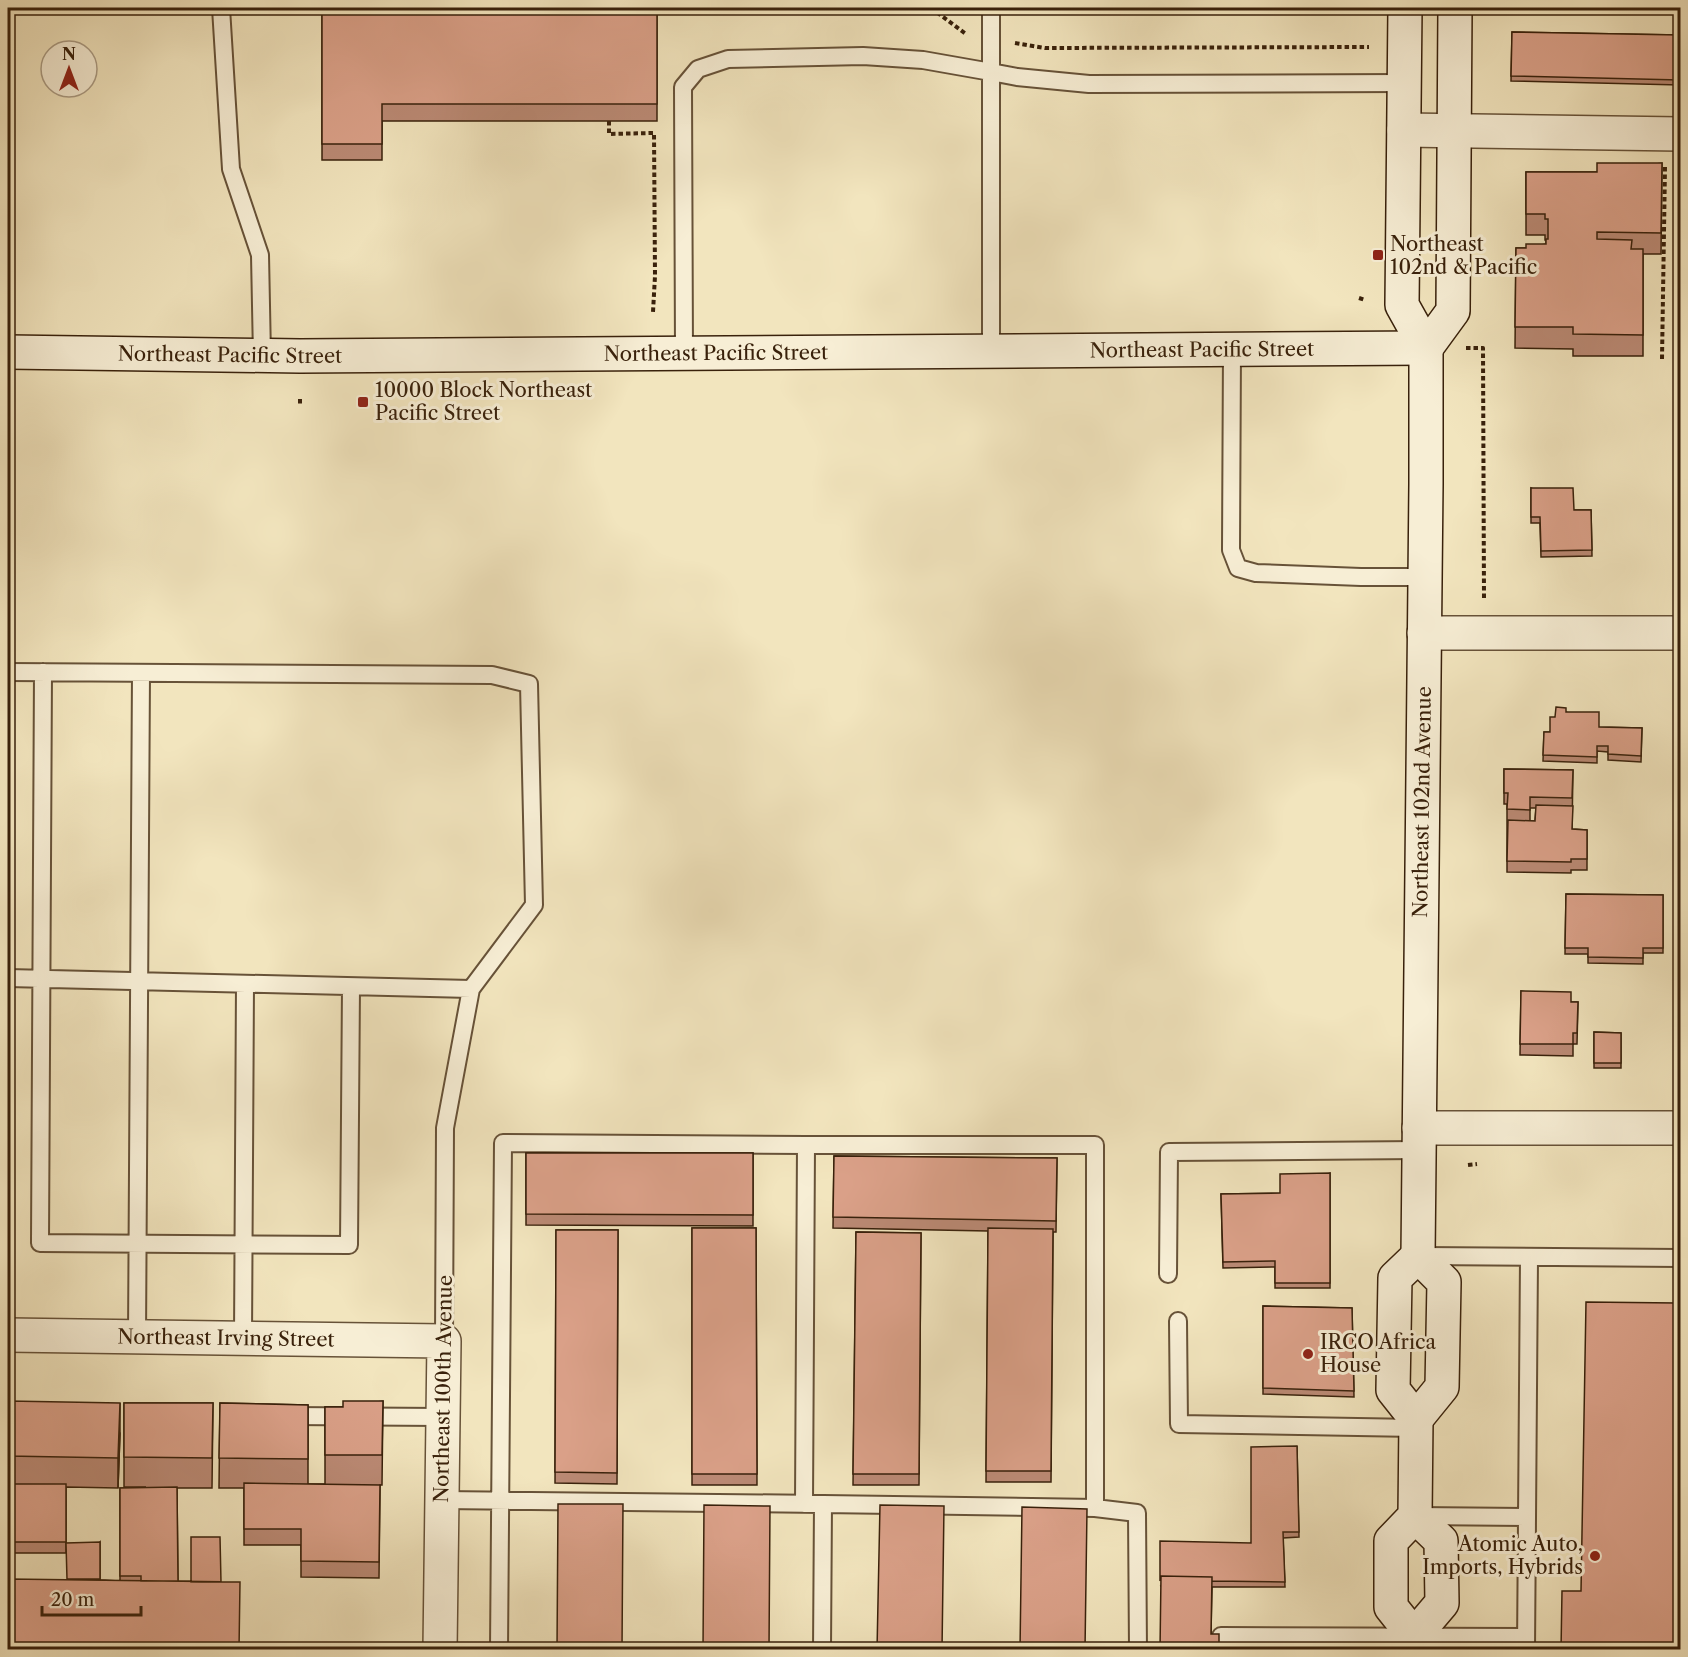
<svg xmlns="http://www.w3.org/2000/svg" width="1688" height="1657" viewBox="0 0 1688 1657" font-family="'Libre Caslon Text',serif">
	<rect width="100%" height="100%" fill="#f2e5be"/>
	<filter id="stains"><feTurbulence type="fractalNoise" baseFrequency=".00333" numOctaves="4"/><feColorMatrix values="0 0 0 0 .2 0 0 0 0 .09 0 0 0 0 .02 0 0 0 .5 -.17"/></filter>
	<radialGradient id="worn" r=".72"><stop offset=".6" stop-color="#630" stop-opacity="0"/><stop offset="1" stop-color="#630" stop-opacity=".3"/></radialGradient>
	<g fill="none" stroke-linecap="round" stroke-linejoin="round">
		<defs>
			<path id="lane" d="M221 8 231 169 260 255 262 356
				M991 8V72L1017 77 1089 84 1405 83
				M1232 349 1231 550 1238 568 1256 573 1361 577H1425
				M684 354 683 87 698 69 728 59 863 56 923 60 991 72V351
				M8 672 492 675 529 684 534 905 471 989 8 978
				M43 672 40 1243 349 1245 351 987
				M1422 1256 1680 1258
				M1168 1274 1169 1152 1419 1150
				M1178 1321 1179 1424 1416 1428
				M137 1337 141 673
				M243 1338 245 984
				M444 1341 445 1128 471 989
				M287 1416 443 1417
				M442 1500 823 1504 1095 1508
				M804 1504 806 1145
				M1416 1516 1527 1517
				M1221 1636 1526 1637
				M499 1650 503 1143 806 1145H1095V1508L1137 1513 1138 1650
				M822 1650 823 1504
				M1526 1650 1529 1258"/>
			<g id="street">
				<path d="M1404 130 1680 134"/>
				<path d="M1424 633H1680"/>
				<path d="M1419 1128H1680"/>
				<path id="s1" d="M8 1335 444 1341 440 1650"/>
			</g>
			<g id="secondary">
				<path d="M1405 8 1402 305 1426 348V484L1418 1256 1444 1282 1442 1387 1416 1419"/>
				<path d="M1426 348 1453 311 1455 8"/>
				<path id="s2" d="M8 352 300 356 1426 348"/>
				<path d="M1414 1636 1442 1603 1441 1541 1415 1516"/>
				<path d="M1414 1650V1636L1391 1607V1541L1415 1516 1416 1419 1393 1390 1395 1278 1418 1256"/>
			</g>
		</defs>
		<!-- lane casing -->
		<use href="#lane" stroke="#675238" stroke-width="20"/>
		<!-- street casing -->
		<use href="#street" stroke="#675238" stroke-width="36"/>
		<!-- secondary casing -->
		<use href="#secondary" stroke="#39210b" stroke-width="36"/>
		<!-- path -->
		<path stroke="#39210b" stroke-width="4" stroke-dasharray="4.5 3" stroke-linecap="butt" d="M931 8 966 34
			M1015 43 1045 48 1369 47
			M609 121V134L654 133 655 276 653 312
			M1359 298 1365 300
			M1466 348H1483L1484 599
			M1662 359 1665 167
			M300 399V404
			M1468 1165 1477 1164"/>
		<!-- lane -->
		<use href="#lane" stroke="#f7eed5" stroke-width="16"/>
		<!-- street -->
		<use href="#street" stroke="#f7eed5" stroke-width="33"/>
		<!-- secondary -->
		<use href="#secondary" stroke="#f7eed5" stroke-width="33"/>
	</g>
	<!-- wall -->
	<path fill="#bb8a75" stroke="#39210b" stroke-width="1.5" fill-rule="evenodd" d="M322 8H657V121H382V160H322Z
		M1508 8H1655V14L1508 12Z
		M1512 32 1680 35V85L1511 81Z
		M1662 163 1661 254H1643V356H1573V349L1515 348 1516 248H1526L1546 244V240H1545V235H1526V172H1597Z
		M1674 459H1680V491H1674Z
		M1531 488 1574 510H1591L1592 556 1541 557 1540 523H1531Z
		M1566 712 1599 727 1642 728 1641 762 1608 760V752L1597 751V763L1543 761 1544 732H1550L1555 717Z
		M1504 769 1573 770 1572 829 1587 830V870H1571V873L1507 872V804H1504ZM1530 808H1536L1535 821H1530Z
		M1566 894 1663 895V953H1643V964L1588 963V954H1565Z
		M1521 991 1571 1002H1578L1577 1044H1573V1056L1520 1055Z
		M1594 1032 1621 1033V1068H1594Z
		M526 1153H753V1226L526 1225Z
		M834 1156 1057 1158 1056 1232H1053L1051 1482H986L988 1231 833 1228Z
		M1330 1173V1288H1275V1267L1223 1268 1221 1194 1280 1193Z
		M692 1228H756L757 1485H692Z
		M556 1230H618L617 1484 555 1483Z
		M856 1232 921 1233 919 1485H853Z
		M1263 1306 1352 1308 1354 1397 1263 1394Z
		M8 1401 120 1433 118 1488 66 1487V1553H9V1536H8Z
		M383 1401 382 1485H380L379 1578 301 1577V1545H244V1488H219L220 1403 308 1405V1484H325V1407H343Z
		M124 1403H213L212 1488H177L178 1581 221 1582 67 1580 100 1542V1580L120 1581V1488L146 1487H124Z
		M1297 1446 1299 1537 1283 1538 1285 1587H1212L1211 1634 1161 1586 1251 1543Z"/>
	<!-- shaded-wall -->
	<path fill="#99705f" stroke="#39210b" stroke-width="1.5" d="M120 1403V1433L118 1488V1458Z"/>
	<!-- building -->
	<path fill="#daa088" stroke="#39210b" stroke-width="1.5" d="M322 8H657V104H382V144H322Z
		M1512 32 1680 35V80L1511 76Z
		M1597 163H1662L1661 233 1597 232V239L1632 240 1631 249H1643V335L1573 334V327H1515L1516 248H1526V244H1546V239H1548V219H1545V214H1526V172H1597Z
		M1674 459H1680V485H1674Z
		M1531 488H1573L1574 510H1591L1592 550 1541 551 1540 517H1531Z
		M1556 707 1566 708V712H1599V727L1642 728 1641 756 1608 754V746H1597V757L1543 755 1544 732H1550V717H1555Z
		M1504 769 1573 770 1572 798 1530 797V810L1507 809 1508 793H1504Z
		M1536 805 1573 806 1572 829 1587 830V859H1571V862L1507 861 1508 820 1535 821Z
		M1566 894 1663 895V948H1643V958L1588 957V948H1565Z
		M1521 991 1571 992V1002H1578L1577 1033H1573V1044H1520Z
		M1594 1032 1621 1033V1063H1594Z
		M526 1153H753V1215L526 1214Z
		M834 1156 1057 1158 1056 1221 833 1217Z
		M1330 1173V1283H1275V1261L1223 1262 1221 1194 1280 1193V1174Z
		M692 1228H756L757 1474H692Z
		M988 1228 1053 1229 1051 1471H986Z
		M556 1230H618L617 1473 555 1472Z
		M856 1232 921 1233 919 1474H853Z
		M1586 1302 1676 1303V1331H1680V1650H1561L1562 1591H1581Z
		M1263 1306 1352 1308 1354 1391 1263 1388Z
		M8 1401 120 1403 118 1458 8 1456Z
		M343 1401H383L382 1455H325V1407H343Z
		M124 1403H213L212 1458 124 1457Z
		M220 1403 308 1405V1459L219 1458Z
		M1297 1446 1299 1532H1283L1285 1582 1212 1581V1577L1161 1576 1160 1581V1541L1251 1543V1447Z
		M244 1483 380 1485 379 1562 301 1561V1529H244Z
		M8 1484H66V1542H9V1525H8Z
		M177 1487 178 1581H141V1576H120V1488Z
		M558 1504H623L622 1650H557Z
		M704 1505 770 1506 769 1650H703Z
		M880 1505 944 1506 942 1650H877Z
		M1022 1507 1087 1509 1085 1650H1020Z
		M191 1537H220L221 1582H191Z
		M100 1542V1579H67L66 1543Z
		M1161 1576 1212 1577 1211 1634H1219V1650H1160Z
		M8 1579 240 1582 239 1650H8Z"/>
	<!-- markers -->
	<g fill="#8f2418" stroke="#f7eed5" stroke-width="2">
		<rect x="1372" y="249" width="12" height="12" rx="3"/>
		<rect x="357" y="396" width="12" height="12" rx="3"/>
		<circle cx="1308" cy="1354" r="6"/>
		<circle cx="1595" cy="1556" r="6"/>
	</g>
	<g text-anchor="middle" stroke-width="6" stroke-linejoin="round" paint-order="stroke">
		<!-- poi labels -->
		<g font-size="20" fill="#39210b" stroke="#f7eed5" text-anchor="start">
			<text x="1390" y="251">Northeast<tspan x="1390" dy="23">102nd &amp; Pacific</tspan></text>
			<text x="375" y="397">10000 Block Northeast<tspan x="375" dy="23">Pacific Street</tspan></text>
			<text x="1320" y="1349">IRCO Africa<tspan x="1320" dy="23">House</tspan></text>
			<text x="1583" y="1551" text-anchor="end">Atomic Auto,<tspan x="1583" dy="23">Imports, Hybrids</tspan></text>
		</g>
		<!-- street labels -->
		<g font-size="20" fill="#39210b" stroke="#f7eed5">
			<text dy="7" stroke="none"><textPath href="#s2" startOffset="1194">Northeast Pacific Street</textPath></text>
			<text dy="7" stroke="none"><textPath href="#s2" startOffset="708">Northeast Pacific Street</textPath></text>
			<text dy="7" stroke="none"><textPath href="#s2" startOffset="222">Northeast Pacific Street</textPath></text>
			<text transform="translate(1422 802) rotate(-89)" y="7">Northeast 102nd Avenue</text>
			<text dy="7" stroke="none"><textPath href="#s1" startOffset="218">Northeast Irving Street</textPath></text>
			<text transform="translate(443 1389) rotate(-89)" y="7">Northeast 100th Avenue</text>
		</g>
	</g>
	<!-- margin -->
	<rect width="1688" height="1657" fill="none" stroke="#f2e5be" stroke-width="30"/>
	<rect x="9" y="9" width="1670" height="1639" fill="none" stroke="#39210b" stroke-width="3"/>
	<rect x="15" y="15" width="1658" height="1627" fill="none" stroke="#39210b" stroke-width="1.5"/>
	<!-- north arrow -->
	<g transform="translate(69 69)"><circle r="28" fill="#f7eed5" stroke="#ab9c84" stroke-width="1.5"/>
	<path d="M0-4.5L10 22L0 15L-10 22Z" fill="#8f2418"/>
	<text y="-9" font-size="16" font-weight="bold" text-anchor="middle" fill="#39210b">N</text>
	</g>
	<!-- scale -->
	<path d="M42 1606v9h99v-9" fill="none" stroke="#39210b" stroke-width="3"/>
	<text x="51" y="1606" font-size="18" fill="#39210b" stroke="#f7eed5" stroke-width="4.5" paint-order="stroke">20 m</text>
	<rect width="100%" height="100%" filter="url(#stains)"/>
	<rect width="100%" height="100%" fill="url(#worn)"/>
</svg>
